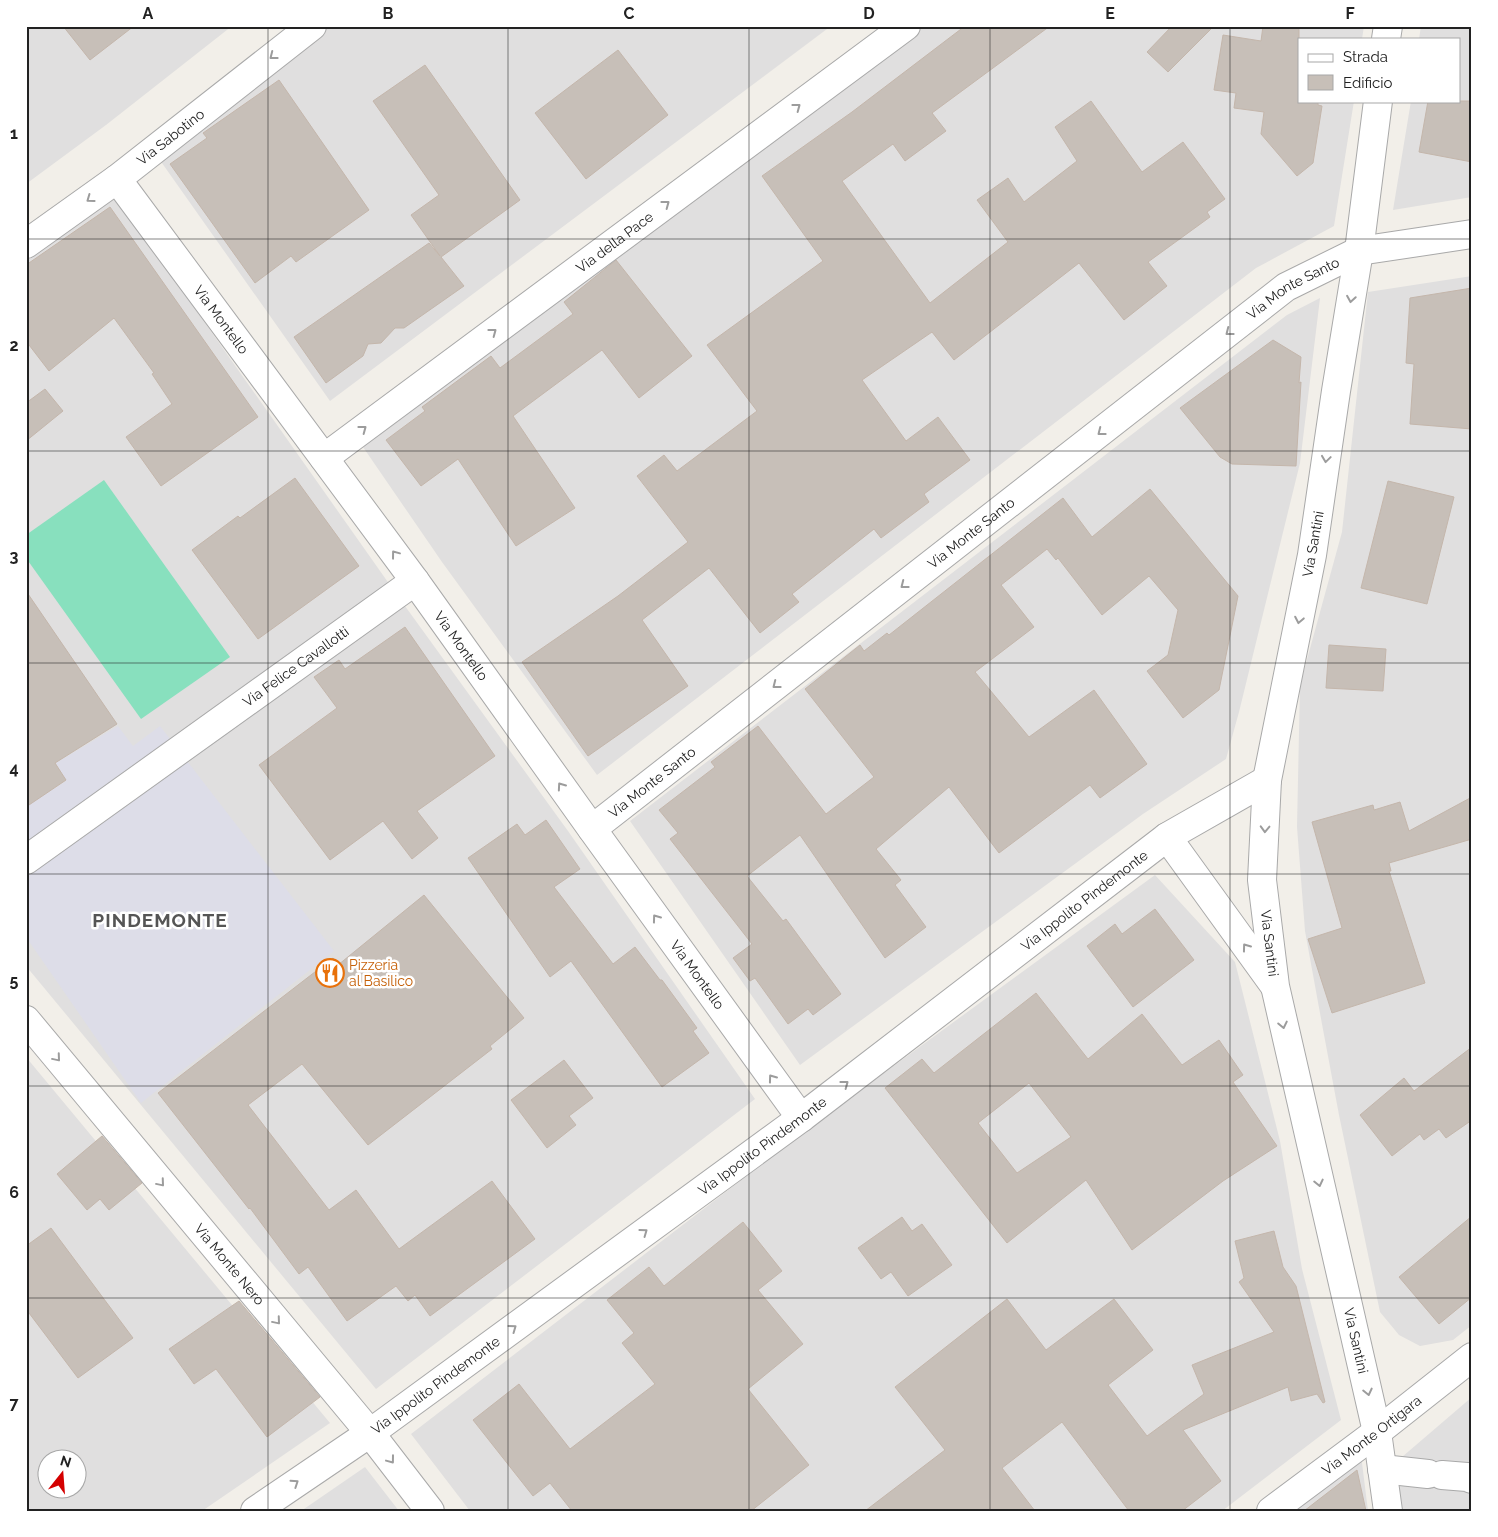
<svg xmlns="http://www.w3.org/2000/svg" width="1498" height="1537" viewBox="0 0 1498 1537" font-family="Raleway,sans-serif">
	<rect width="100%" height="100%" fill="#f2efe9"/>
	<!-- residential -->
	<path fill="#e0dfdf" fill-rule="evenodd" d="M26 26H232L106 125 26 184Z
		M324 26H831L330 401 157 156Z
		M924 26H1364L1362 39H1299V101H1354L1334 226 1256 268 597 775 442 562 363 447Z
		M1421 26H1472V197L1393 210 1411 101H1459V39H1419Z
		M112 191 397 595 568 831 755 1099 376 1389 26 966V255Z
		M1472 276V1325L1453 1340 1420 1346 1399 1335 1380 1312 1339 1115 1322 1024 1305 931 1297 827 1300 685 1342 532 1368 292Z
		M1320 298 1300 463 1239 712 1226 759 1143 814 800 1065 630 821 1287 315Z
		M1155 875 1235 962 1280 1141 1302 1269 1341 1420 1222 1511H470L411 1434 810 1127Z
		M26 1057 330 1423 202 1511H26ZM48 1460H78V1490H48Z
		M1472 1397V1511H1403L1395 1463Z
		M1361 1455 1368 1511H1289Z
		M365 1467 399 1511H301Z"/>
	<!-- pitch -->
	<path fill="#88e0be" d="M104 480 230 657 141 719 26 558V535Z"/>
	<!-- plaza -->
	<path fill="#dddde8" d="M118 726 133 746 160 726 334 951 141 1103 26 937V789L35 801 66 781 56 763Z"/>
	<!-- building -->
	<path fill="#c7bfb8" stroke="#c4b6ab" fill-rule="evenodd" d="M63 26H134L90 60Z
		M965 26H1050L932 113 946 131 905 161 893 144 842 181 930 303 1008 242 977 200 1008 178 1024 202 1077 161 1055 127 1091 101 1142 172 1183 142 1225 199 1207 212 1210 217 1148 262 1167 286 1124 320 1079 263 954 360 932 332 862 380 906 441 938 417 970 460 924 494 929 502 881 538 874 529 792 594 799 602 760 633 709 568 642 620 688 686 588 756 522 662 618 596 688 542 637 476 664 455 677 471 757 411 707 345 823 261 762 176 852 112Z
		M1172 26H1214L1168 72 1147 52Z
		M1263 26H1299V101H1318V105L1322 106 1313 163 1297 176 1261 134 1264 112 1234 108 1236 93 1214 90 1223 35 1261 41Z
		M618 50 668 115 586 179 535 113Z
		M425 65 520 200 441 257 464 286 404 328H395L381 343 368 344 363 356 326 383 294 337 429 243 440 256 411 215 439 195 373 101Z
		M279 80 369 210 296 262 291 256 255 283 170 164 207 138 203 133Z
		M1428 101H1472V162L1419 152Z
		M110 207 258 417 161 486 126 437 172 404 152 374 154 373 114 318 49 371 26 341V265Z
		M616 260 692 356 639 398 602 350 513 416 575 508 516 546 458 459 421 486 386 440 425 411 422 407 491 356 500 368 573 314 564 302Z
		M1472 288V429L1410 424 1414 364 1406 363 1410 298Z
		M1273 340 1301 357 1299 383 1301 382 1296 466 1232 464 1220 457 1180 408Z
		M45 389 63 411 26 441V403Z
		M295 478 359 566 258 639 192 550 238 516 240 518Z
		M1388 481 1454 497 1427 604 1361 588Z
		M1150 489 1238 596 1219 690 1183 718 1147 671 1168 655 1178 610 1149 576 1102 615 1058 558 1056 560 1047 549 1001 585 1034 627 975 672 1029 737 1094 690 1147 764 1100 798 1090 785 999 853 949 787 876 849 901 880 895 885 926 927 885 958 800 835 747 876 783 921 786 919 841 994 813 1015 808 1009 788 1024 755 978 750 981 733 958 752 944 670 839 678 833 659 810 715 767 711 762 758 726 826 814 874 777 805 689 860 645 864 651 887 633 889 635 1063 498 1092 537Z
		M26 591 117 724 55 763 66 780 26 807Z
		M405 627 495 756 417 811 438 838 412 859 383 821 330 860 259 765 337 708 314 677 339 660 345 669Z
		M1329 645 1386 649 1383 691 1326 688Z
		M1472 797V839L1389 863 1391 871H1389L1425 983 1332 1013 1308 939 1342 928 1312 822 1373 805 1374 810 1400 802 1409 831Z
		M546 820 580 869 554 887 613 964 635 947 660 980H662L697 1028 693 1031 709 1053 662 1087 571 961 550 977 468 858 517 824 525 835Z
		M424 895 524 1018 490 1046 492 1049 368 1145 302 1064 248 1105 329 1210 356 1190 399 1249 492 1181 535 1239 430 1316 415 1295 408 1301 396 1286 347 1321 308 1267 299 1274 250 1208 249 1209 158 1093 333 958 338 965Z
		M1155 909 1194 960 1133 1007 1087 946 1115 924 1122 934Z
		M1036 993 1088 1059 1142 1014 1182 1065 1219 1040 1243 1075 1233 1082 1277 1146 1223 1181 1132 1250 1086 1180 1007 1243 885 1088 922 1059 934 1073ZM1029 1083 1071 1137 1017 1173 978 1123Z
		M1472 1047V1120L1446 1138 1439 1129 1424 1140 1420 1134 1392 1156 1360 1115 1404 1078 1414 1091Z
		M564 1060 593 1098 569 1116 576 1125 547 1148 511 1100Z
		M102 1136 142 1183 109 1210 100 1199 87 1210 57 1174Z
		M1472 1216V1297L1439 1324 1399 1277Z
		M902 1217 912 1231 922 1224 952 1265 908 1296 891 1272 881 1279 858 1248Z
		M743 1222 782 1271 758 1290 803 1344 748 1389 809 1465 751 1511H572L550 1483 533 1496 473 1420 519 1384 570 1449 655 1384 622 1343 634 1333 607 1300 649 1267 664 1286Z
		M51 1228 133 1338 78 1378 26 1309V1246Z
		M1274 1231 1283 1267 1296 1286 1325 1402 1323 1403 1317 1394 1291 1401 1288 1387 1183 1430 1221 1481 1182 1511H1129L1062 1422 1002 1468 1035 1511H865L945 1450 895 1387 1007 1299 1046 1350 1114 1299 1153 1350 1108 1385 1147 1436 1204 1394 1192 1365 1274 1332 1239 1282 1244 1278 1235 1241Z
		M239 1301 320 1397 267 1437 216 1369 194 1384 169 1349Z
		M1357 1470 1366 1511H1304Z"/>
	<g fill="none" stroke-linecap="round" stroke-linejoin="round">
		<defs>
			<g id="minor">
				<path d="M1386 39 1388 26"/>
				<path id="s1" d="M1378 101 1359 251 1336 391 1312 555 1267 780 1262 880 1275 986 1377 1432 1388 1511"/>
				<path id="s2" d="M117 179 415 581 592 829 801 1118"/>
				<path id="s3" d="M26 244 117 179 312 26"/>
				<path id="s4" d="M324 458 906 26"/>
				<path id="s5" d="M592 829 1286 287 1359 251 1472 234"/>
				<path d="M1167 837 1274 985"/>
				<path id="s6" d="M26 860 415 581"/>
				<path id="s7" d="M26 1020 370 1433 430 1511"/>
				<path d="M1382 1469 1428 1474"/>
				<path d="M1442 1475 1467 1477 1472 1479"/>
				<path id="s8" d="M255 1511 370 1433 801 1118 1167 837 1267 780"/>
				<path id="s9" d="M1271 1511 1377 1432 1472 1357"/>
			</g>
		</defs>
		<!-- minor casing -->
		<use href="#minor" stroke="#a9a9a9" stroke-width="30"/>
		<!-- minor -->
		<use href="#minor" stroke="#fff" stroke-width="28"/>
	</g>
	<!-- one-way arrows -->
	<defs><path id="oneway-chevron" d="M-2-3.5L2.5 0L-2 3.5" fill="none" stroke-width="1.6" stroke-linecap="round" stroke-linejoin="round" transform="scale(1.25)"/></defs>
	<g stroke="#9c9c9c">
		<use href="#oneway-chevron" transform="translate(273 56) rotate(142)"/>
		<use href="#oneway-chevron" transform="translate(797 107) rotate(-37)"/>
		<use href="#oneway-chevron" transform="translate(90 199) rotate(144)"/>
		<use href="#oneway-chevron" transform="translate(666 204) rotate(-37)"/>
		<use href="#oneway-chevron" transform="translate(1351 299) rotate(99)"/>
		<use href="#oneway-chevron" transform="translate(493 332) rotate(-37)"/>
		<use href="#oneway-chevron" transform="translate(1229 332) rotate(142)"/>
		<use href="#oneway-chevron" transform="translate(363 429) rotate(-37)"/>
		<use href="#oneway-chevron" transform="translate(1101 432) rotate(142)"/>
		<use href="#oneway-chevron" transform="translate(1326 459) rotate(98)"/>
		<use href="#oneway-chevron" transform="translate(395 554) rotate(-127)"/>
		<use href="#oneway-chevron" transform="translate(904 585) rotate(142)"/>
		<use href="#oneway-chevron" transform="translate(1299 620) rotate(101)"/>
		<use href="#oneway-chevron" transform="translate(776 685) rotate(142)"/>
		<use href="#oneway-chevron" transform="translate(561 786) rotate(-125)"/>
		<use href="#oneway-chevron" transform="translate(1265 829) rotate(92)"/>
		<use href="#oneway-chevron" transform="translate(656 918) rotate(-126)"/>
		<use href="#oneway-chevron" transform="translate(1246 947) rotate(-126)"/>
		<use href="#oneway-chevron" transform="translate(1283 1025) rotate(78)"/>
		<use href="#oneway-chevron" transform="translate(57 1058) rotate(50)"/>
		<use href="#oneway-chevron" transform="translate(772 1078) rotate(-126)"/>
		<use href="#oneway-chevron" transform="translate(845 1084) rotate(-37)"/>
		<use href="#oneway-chevron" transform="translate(161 1183) rotate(50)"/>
		<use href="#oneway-chevron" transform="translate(1319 1183) rotate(77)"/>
		<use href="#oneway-chevron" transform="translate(644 1232) rotate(-36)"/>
		<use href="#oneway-chevron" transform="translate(277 1321) rotate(50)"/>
		<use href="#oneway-chevron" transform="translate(513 1328) rotate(-36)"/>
		<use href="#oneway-chevron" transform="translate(1368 1392) rotate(77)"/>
		<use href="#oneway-chevron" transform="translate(391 1460) rotate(53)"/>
		<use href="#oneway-chevron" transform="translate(295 1483) rotate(-34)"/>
	</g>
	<!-- grid -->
	<path fill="none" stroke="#222" stroke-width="1" stroke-opacity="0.55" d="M268 26V1511M508 26V1511M749 26V1511M990 26V1511M1230 26V1511M26 239H1472M26 451H1472M26 663H1472M26 874H1472M26 1086H1472M26 1298H1472"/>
	<!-- icons -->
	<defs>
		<symbol id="restaurant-ring" viewBox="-11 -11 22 22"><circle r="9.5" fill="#fff" stroke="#e8710a" stroke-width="1.5"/><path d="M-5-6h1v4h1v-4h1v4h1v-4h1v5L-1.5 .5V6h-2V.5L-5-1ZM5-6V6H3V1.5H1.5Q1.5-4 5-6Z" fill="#e8710a"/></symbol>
	</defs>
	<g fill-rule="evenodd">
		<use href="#restaurant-ring" x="314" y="957" width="32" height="32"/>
	</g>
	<g text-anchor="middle" stroke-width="5" stroke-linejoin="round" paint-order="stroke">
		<!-- street labels -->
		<g font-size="14" fill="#222" stroke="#fff">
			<text dy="5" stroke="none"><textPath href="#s3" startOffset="180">Via Sabotino</textPath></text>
			<text dy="5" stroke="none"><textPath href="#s4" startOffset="362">Via della Pace</textPath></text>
			<text dy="5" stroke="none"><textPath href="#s5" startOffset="886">Via Monte Santo</textPath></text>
			<text dy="5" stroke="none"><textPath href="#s2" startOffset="175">Via Montello</textPath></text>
			<text dy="5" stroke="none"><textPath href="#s5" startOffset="481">Via Monte Santo</textPath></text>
			<text transform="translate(1313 544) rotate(-80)" y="5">Via Santini</text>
			<text dy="5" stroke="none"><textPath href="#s2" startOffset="580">Via Montello</textPath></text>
			<text dy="5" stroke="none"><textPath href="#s6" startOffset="332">Via Felice Cavallotti</textPath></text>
			<text dy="5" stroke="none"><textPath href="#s5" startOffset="76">Via Monte Santo</textPath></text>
			<text dy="5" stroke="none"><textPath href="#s8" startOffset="1030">Via Ippolito Pindemonte</textPath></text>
			<text dy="5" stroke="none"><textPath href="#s1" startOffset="852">Via Santini</textPath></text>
			<text dy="5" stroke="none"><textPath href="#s2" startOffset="985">Via Montello</textPath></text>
			<text dy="5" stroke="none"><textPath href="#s8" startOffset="625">Via Ippolito Pindemonte</textPath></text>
			<text dy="5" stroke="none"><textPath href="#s7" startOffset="318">Via Monte Nero</textPath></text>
			<text dy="5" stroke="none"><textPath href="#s1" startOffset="1259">Via Santini</textPath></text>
			<text dy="5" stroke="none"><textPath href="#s8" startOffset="220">Via Ippolito Pindemonte</textPath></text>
			<text dy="5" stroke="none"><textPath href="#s9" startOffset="126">Via Monte Ortigara</textPath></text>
		</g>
		<!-- food labels -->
		<g font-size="14" fill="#c56008" stroke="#fff" text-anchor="start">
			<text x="349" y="970">Pizzeria<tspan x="349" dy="16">al Basilico</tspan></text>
		</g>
		<!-- district labels -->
		<g font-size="19" font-weight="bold" letter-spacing="1" fill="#555" stroke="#fff">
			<text x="160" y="927">PINDEMONTE</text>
		</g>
	</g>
	<!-- border -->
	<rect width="1498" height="1537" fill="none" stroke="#ffffff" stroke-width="55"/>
	<!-- legend -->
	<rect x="1298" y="38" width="162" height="65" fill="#ffffff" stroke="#a7a7a7"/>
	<rect x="1308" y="54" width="25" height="8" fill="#ffffff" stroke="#a7a7a7"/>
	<text x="1343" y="62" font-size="15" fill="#222222">Strada</text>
	<rect x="1308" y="75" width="25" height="15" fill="#c7bfb8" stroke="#a7a7a7"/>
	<text x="1343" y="88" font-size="15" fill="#222222">Edificio</text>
	<!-- north arrow -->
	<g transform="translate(62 1474) rotate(17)"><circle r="24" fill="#ffffff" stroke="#a7a7a7"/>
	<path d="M0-4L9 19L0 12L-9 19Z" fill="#d40000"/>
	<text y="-8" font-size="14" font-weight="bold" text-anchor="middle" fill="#222222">N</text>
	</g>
	<rect x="28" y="28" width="1442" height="1482" fill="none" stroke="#222" stroke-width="2"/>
	<g font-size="16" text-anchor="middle" font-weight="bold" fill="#222">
		<text x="148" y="19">A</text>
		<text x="388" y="19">B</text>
		<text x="629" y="19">C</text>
		<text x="869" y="19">D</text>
		<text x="1110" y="19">E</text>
		<text x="1350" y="19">F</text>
		<text x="14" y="139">1</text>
		<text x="14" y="351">2</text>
		<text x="14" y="562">3</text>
		<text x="14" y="774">4</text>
		<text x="14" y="986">5</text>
		<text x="14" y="1198">6</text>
		<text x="14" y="1409">7</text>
	</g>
</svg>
